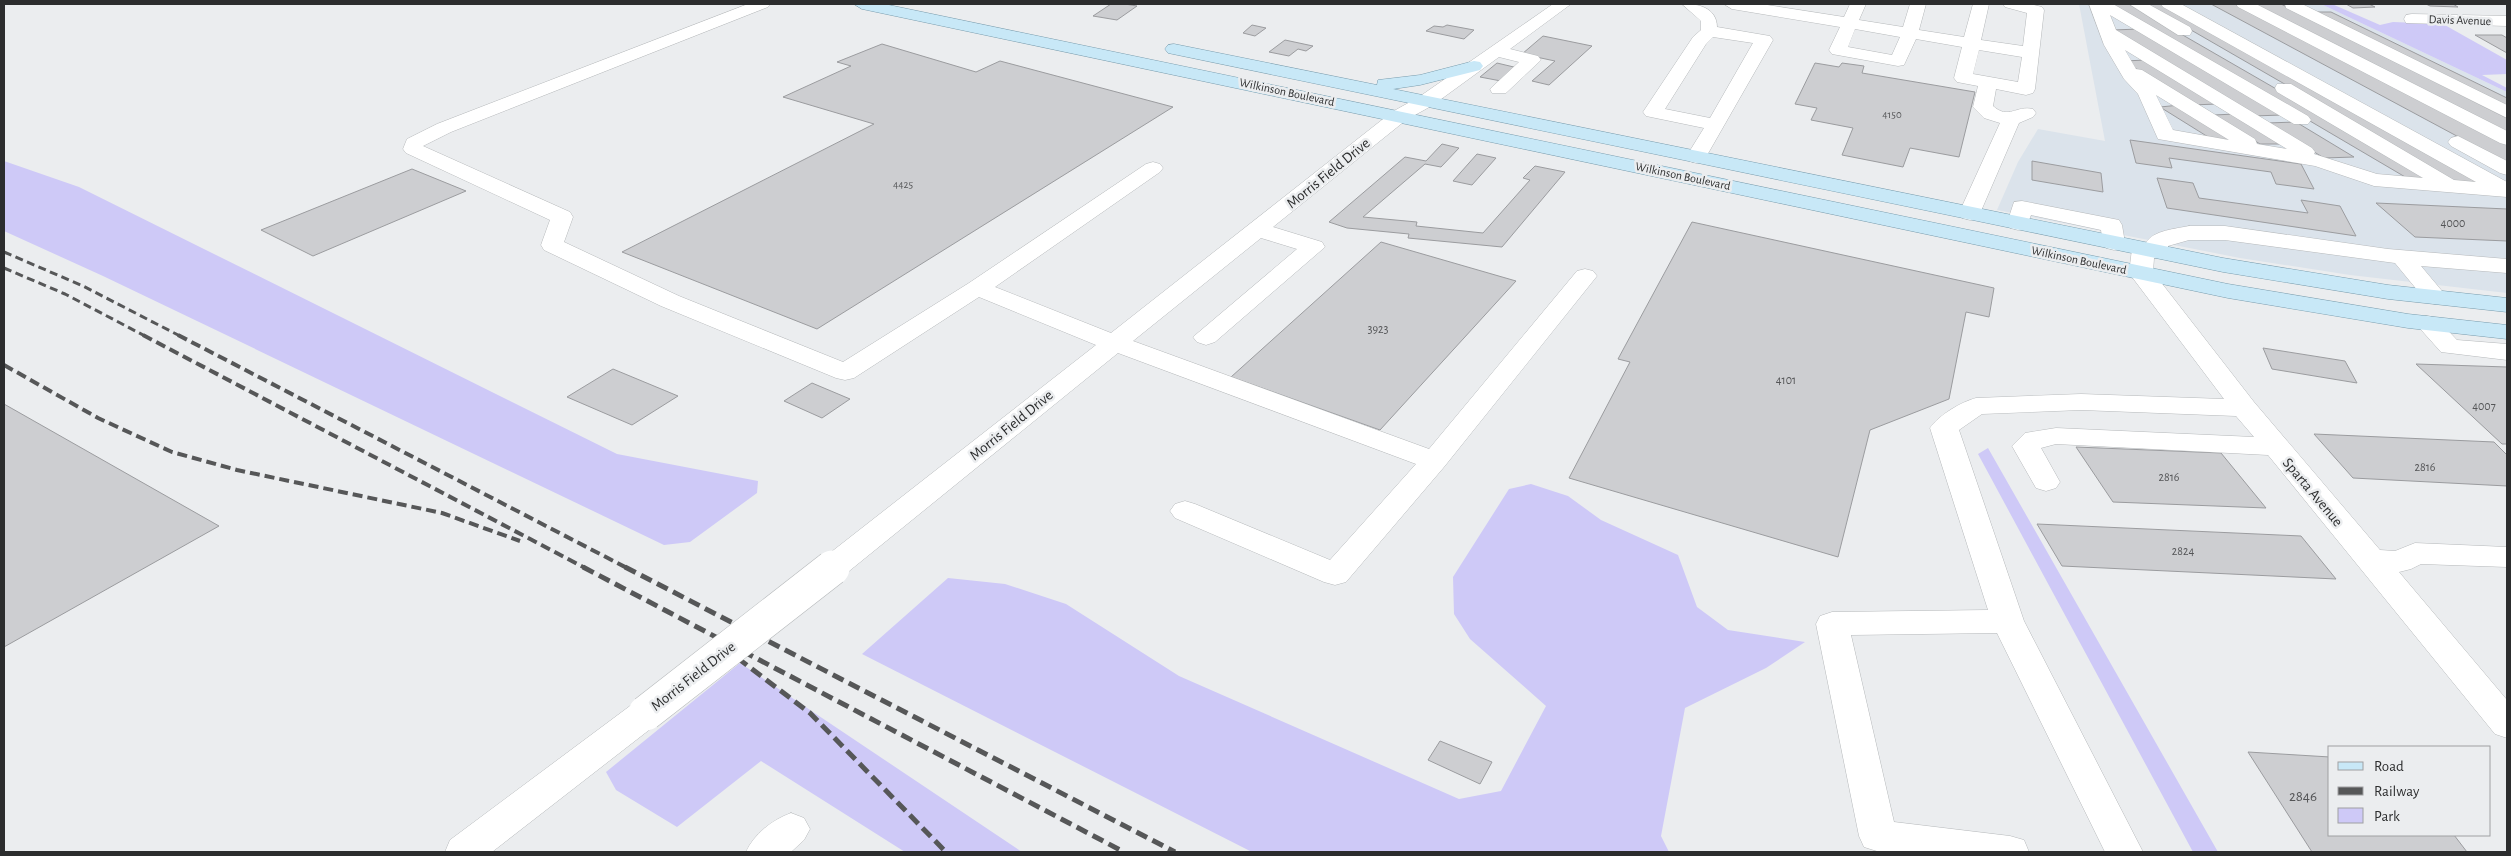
<svg xmlns="http://www.w3.org/2000/svg" width="2511" height="856" viewBox="0 0 2511 856" font-family="'Alegreya Sans',sans-serif">
	<rect width="100%" height="100%" fill="#ebedef"/>
	<!-- built -->
	<path fill="#dbe3eb" d="M2079 4H2321L2507 92V293L2350 275 2240 258 1997 210 2018 162 2038 129 2105 141Z"/>
	<!-- green -->
	<path fill="#cec9f7" d="M2321 4H2332L2380 25 2393 22 2443 24 2507 60V74L2482 75 2507 88V92Z
		M4 161 79 187 617 454 758 481 757 493 690 542 664 545 103 276 4 231Z
		M1988 448 2218 852H2193L1978 454Z
		M1531 484 1568 496 1601 520 1678 555 1697 607 1728 630 1805 642 1766 668 1685 708 1661 836 1669 852H1252L862 654 948 578 1005 584 1066 604 1179 676 1459 799 1501 791 1546 706 1470 639 1454 614 1453 577 1509 489Z
		M740 663 1022 852H905L761 761 677 827 616 790 606 772Z"/>
	<!-- building -->
	<path fill="#cdced1" stroke="#9b9c9f" d="M1111 4H1125L1137 6 1117 20 1093 16Z
		M2111 4H2129L2434 180 2412 181Z
		M2146 4H2164L2478 182 2456 183Z
		M2211 4H2238L2507 145V163Z
		M2255 4H2281L2507 118V134Z
		M2346 4H2369L2375 7 2353 8Z
		M2426 4H2453L2458 7 2430 6Z
		M2314 12H2331L2507 98V109Z
		M1252 25 1266 28 1255 36 1243 33Z
		M1447 25 1474 30 1464 39 1426 31 1434 26 1443 27Z
		M2139 29 2282 115 2253 116 2113 30Z
		M2475 35H2502L2507 38V53Z
		M1543 36 1592 46 1549 85 1532 81 1555 61 1522 54Z
		M1285 40 1313 46 1306 51 1298 49 1289 56 1269 52Z
		M882 44 976 72 1000 61 1173 107 817 329 622 252 874 124 783 97 851 66 837 62Z
		M2146 60 2217 104 2192 105 2124 61Z
		M1497 63 1518 68 1501 81 1480 77Z
		M1815 63 1839 67 1842 63 1864 66 1862 73 1975 92 1959 157 1910 148 1903 167 1842 155 1853 128 1811 120 1817 108 1795 104Z
		M2180 105 2234 139 2213 140 2160 107Z
		M2235 114 2281 144H2260L2214 115Z
		M2296 122 2354 157 2324 158 2267 123Z
		M2130 140 2301 164 2314 189 2276 184 2271 172 2169 158 2172 168 2136 163Z
		M1442 144 1459 148 1441 167 1425 164 1363 217 1417 222 1416 226 1483 233 1530 180 1523 178 1535 166 1565 172 1502 247 1408 238 1409 234 1347 228 1329 222 1405 157 1426 161Z
		M1477 154 1496 158 1472 185 1453 181Z
		M2032 161 2101 173 2103 192 2032 180Z
		M412 169 466 191 313 256 261 230Z
		M2157 178 2193 183 2199 198 2308 213 2301 200 2340 206 2356 236 2167 208Z
		M2376 203 2507 209V241L2415 237Z
		M1692 222 1994 288 1989 317 1966 312 1949 399 1870 430 1838 557 1569 478 1630 362 1618 359Z
		M1381 242 1516 281 1380 430 1231 377Z
		M2263 348 2345 361 2357 383 2272 369Z
		M2416 364 2507 367V444H2502Z
		M613 369 678 396 632 425 567 397Z
		M812 383 850 399 822 418 784 401Z
		M4 404 219 526 4 647Z
		M2314 434 2494 442 2507 455V486L2353 478Z
		M2076 447 2221 453 2266 508 2113 502Z
		M2037 524 2301 536 2336 579 2062 566Z
		M1440 741 1492 762 1480 784 1428 760Z
		M2248 752 2330 757V835H2454L2467 852H2312Z"/>
	<g fill="none" stroke-linecap="round" stroke-linejoin="round">
		<defs>
			<path id="minor" d="M748 4H770L768 7 451 132 423 146 570 212 573 217 564 242 679 296 843 362 969 283 1146 164 1153 162 1160 164 1163 168 1160 172 995 287 1111 333 1392 112 1419 97 1553 4H1571L1510 49 1538 56 1541 60 1506 93H1492L1490 89 1519 62 1499 57 1433 105 1406 120 1273 227 1322 242 1325 247 1215 342 1206 345 1197 342 1193 337 1297 249 1261 238 1133 341 1429 449 1577 271 1585 269 1593 271 1597 276 1444 467 1346 582 1335 585 1324 582 1175 518 1170 511 1175 504 1185 501 1195 504 1330 560 1416 464 1118 353 843 576 832 579 821 576 816 568 821 560 1096 345 979 297 854 378 845 380 836 378 661 306 544 250 541 245 550 220 406 153 403 149 407 139 437 124Z
				M1682 4C1698 3 1717 8 1717 27L1764 35 1770 36 1773 40 1706 157 1703 161 1696 163 1689 161 1686 157 1704 128 1646 116 1643 112 1693 37 1701 30V21ZM1713 37 1753 43 1710 118 1665 109 1706 44Z
				M1724 4H1761L1844 17 1850 4H1866L1859 20 1903 27 1910 4H1926L1919 30 1964 37 1973 4H1989L1981 40 2023 46 2027 13 2005 7 2003 4H2030L2042 7 2044 10 2035 89 2033 93 2026 95 1996 89 1993 106C2009 120 2016 105 2033 109L2036 113 2033 117 2019 123 1978 218 1970 220 1962 218 1959 213 2000 123 1984 118 1973 107 1978 86 1957 82 1954 78 1962 47 1916 39 1904 65 1898 66 1832 54 1829 50 1840 27 1732 9ZM1855 29 1900 37 1892 55 1848 47ZM1979 50 2022 57 2018 82 1973 74Z
				M2089 4H2113L2308 116 2311 120 2308 124H2294L2110 15 2116 30 2312 148 2315 152 2314 154 2377 174 2423 178 2277 92 2275 88 2277 84H2291L2454 180 2476 182 2163 7 2161 4H2181L2507 182V197L2374 186 2315 166 2158 139 2138 94 2124 79 2104 45ZM2125 50 2287 149 2257 144 2255 139 2142 70 2136 69ZM2156 95 2229 140 2173 130Z
				M2129 4H2148L2190 27 2192 31 2190 35H2178Z
				M2236 4H2256L2507 131V145L2500 143 2238 7Z
				M2285 4H2302L2507 105V118L2286 8Z
				M2412 14 2507 16V26L2406 23 2404 19 2406 15Z
				M2458 136 2507 161V175L2500 173 2451 146 2448 142 2451 138Z
				M2022 201 2119 220 2122 225 2125 243 2122 248 2114 250 2106 248 2103 243 2101 230 2031 215 2026 228 2018 230 2010 228 2007 223 2014 202Z
				M2189 226H2225L2388 249 2507 259V273L2421 266 2447 297 2443 302 2435 304 2427 302 2395 263 2225 240H2189L2168 246V252L2165 257 2154 258 2153 272 2254 402 2380 550 2395 551 2415 543 2507 547V567L2421 564 2411 569 2399 572 2507 700V738L2495 734 2268 455 2056 444 2041 448 2060 482 2056 488 2046 491 2036 488 2012 446 2025 433 2056 428 2254 437 2236 416 2081 410 1982 414 1959 430 2024 621 2143 852H2105L1997 633 1851 635 1894 822 2010 836 2024 840 2029 852H1880L1864 847 1859 836 1816 624 1820 616 1832 612 1988 610 1930 428C1939 415 1961 402 1976 398L2081 394 2224 399 2129 273 2132 249 2135 244 2146 243C2153 230 2176 229 2189 226Z
				M2427 316 2436 318 2457 340 2507 344V360L2441 352 2415 323 2418 318Z
				M646 700 658 703 664 713 658 723 492 852H445L450 840 634 703Z
				M791 813 804 818 810 829 804 840 791 852H746C754 834 772 820 791 813Z"/>
			<path id="major" d="M854 4H884L2228 284 2408 314 2507 325V339L2408 328 2228 298 862 9Z
				M1174 44 1377 85 1378 80 1420 75 1474 61 1480 62 1483 66 1480 70 1420 85 1393 89 2223 258 2388 285 2507 298V312L2388 299 2223 272 1168 53 1165 49 1168 45Z"/>
		</defs>
		<!-- minor casing -->
		<use href="#minor" stroke="#b6b9bb" stroke-width="1"/>
		<!-- major casing -->
		<use href="#major" stroke="#799cad" stroke-width="1"/>
		<!-- minor -->
		<use href="#minor" fill="#fff" fill-rule="evenodd"/>
		<!-- major -->
		<use href="#major" fill="#c8e8f7" fill-rule="evenodd"/>
		<!-- rail-far2 -->
		<path stroke="#565758" stroke-width="3" stroke-dasharray="8 4.5" stroke-linecap="butt" d="M4 252 83 286 180 336
			M4 268 65 294 145 336"/>
		<!-- rail-far1 -->
		<path stroke="#565758" stroke-width="4" stroke-dasharray="10 5" stroke-linecap="butt" d="M143 335 585 568
			M178 335 627 568
			M4 365 98 418 172 452 237 470 442 513 520 541"/>
		<!-- rail -->
		<path stroke="#565758" stroke-width="5" stroke-dasharray="12 6" stroke-linecap="butt" d="M583 567 1124 852
			M625 567 1175 852
			M723 647 810 713 946 852"/>
		<defs>
			<path id="minor-bridge" d="M646 713 832 568"/>
		</defs>
		<!-- minor-bridge casing -->
		<use href="#minor-bridge" stroke="#b6b9bb" stroke-width="36" stroke-linecap="butt"/>
		<!-- minor-bridge -->
		<use href="#minor-bridge" stroke="#fff" stroke-width="35"/>
	</g>
	<g text-anchor="middle" stroke-width="5" stroke-linejoin="round" paint-order="stroke">
		<!-- far-number labels -->
		<g font-size="11" fill="#545557">
			<text x="1892" y="118">4150</text>
			<text x="903" y="188">4425</text>
		</g>
		<!-- far-street labels -->
		<g font-size="12" fill="#2c2d2e" stroke="#ebedef">
			<text transform="translate(2460 20) rotate(2)" y="4">Davis Avenue</text>
			<text transform="translate(1287 92) rotate(12)" y="4">Wilkinson Boulevard</text>
			<text transform="translate(1683 176) rotate(12)" y="4">Wilkinson Boulevard</text>
			<text transform="translate(2079 260) rotate(12)" y="4">Wilkinson Boulevard</text>
		</g>
		<!-- number labels -->
		<g font-size="12" fill="#545557">
			<text x="2453" y="227">4000</text>
			<text x="1378" y="333">3923</text>
			<text x="1786" y="384">4101</text>
			<text x="2484" y="410">4007</text>
			<text x="2425" y="471">2816</text>
			<text x="2169" y="481">2816</text>
			<text x="2183" y="555">2824</text>
		</g>
		<!-- street labels -->
		<g font-size="15" fill="#2c2d2e" stroke="#ebedef">
			<text transform="translate(1328 173) rotate(-39)" y="5">Morris Field Drive</text>
			<text transform="translate(1011 425) rotate(-39)" y="5">Morris Field Drive</text>
			<text transform="translate(2313 492) rotate(50)" y="5">Sparta Avenue</text>
			<text transform="translate(693 676) rotate(-38)" y="5">Morris Field Drive</text>
		</g>
		<!-- near-number labels -->
		<g font-size="15" fill="#545557">
			<text x="2303" y="801">2846</text>
		</g>
	</g>
	<!-- border -->
	<rect width="2511" height="856" fill="none" stroke="#2c2d2e" stroke-width="10"/>
	<!-- legend -->
	<rect x="2328" y="746" width="162" height="90" fill="#ebedef" stroke="#9fa0a2"/>
	<rect x="2338" y="762" width="25" height="8" fill="#c8e8f7" stroke="#9fa0a2"/>
	<text x="2374" y="771" font-size="15" fill="#2c2d2e">Road</text>
	<rect x="2338" y="787" width="25" height="8" fill="#565758" stroke="#9fa0a2"/>
	<text x="2374" y="796" font-size="15" fill="#2c2d2e">Railway</text>
	<rect x="2338" y="808" width="25" height="15" fill="#cec9f7" stroke="#9fa0a2"/>
	<text x="2374" y="821" font-size="15" fill="#2c2d2e">Park</text>
</svg>
